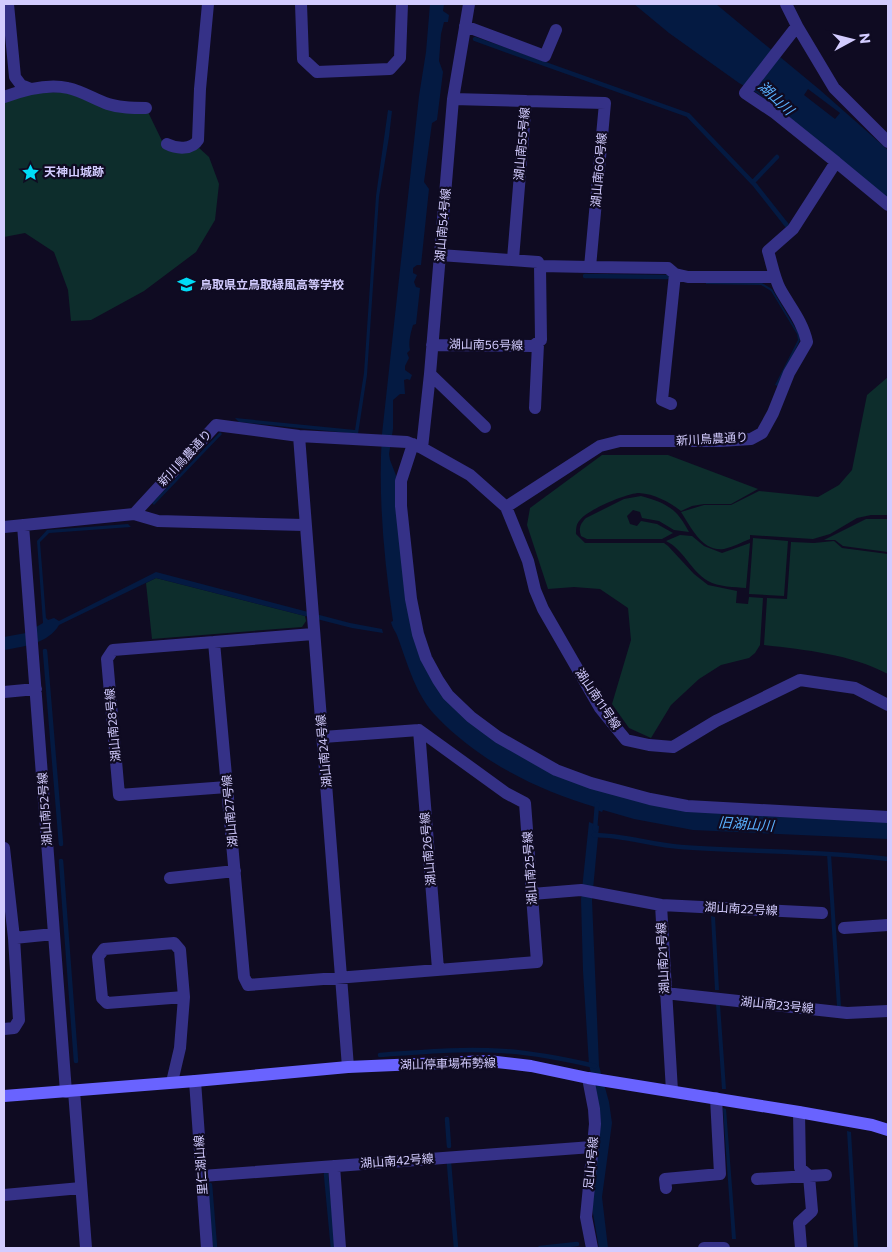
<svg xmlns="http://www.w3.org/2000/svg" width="892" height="1252" viewBox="0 0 892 1252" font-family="Commissioner,'Noto Sans JP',sans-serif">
	<rect width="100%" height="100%" fill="#0f0b22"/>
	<!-- green -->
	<path fill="#0d2d2c" d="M67 92 148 112 163 143 198 147 209 157 219 184 215 220 196 252 144 291 91 320 71 321 68 290 54 252 25 233 4 237V101L23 93Z
		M888 377V515H871L857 518 830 534 813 539 750 535V539C742 542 733 547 724 549 702 552 691 527 681 512L704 505H731L759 491 818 497 839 485 852 470 867 395Z
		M602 455H668L758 489 731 504H704L692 506 681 511C669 502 655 494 639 493 627 493 587 510 580 520 576 524 576 529 576 534L585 543H664L668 546 694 574 708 585 737 591 736 603 748 604 749 597 763 598 760 645 755 653 749 658 721 665 699 679 671 705 651 738 629 728 612 704 631 640 628 608 600 589 574 587 548 589 527 525 530 508Z
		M641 496C667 503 677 509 689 532L674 530 659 521 642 518 640 512 633 510 627 516 630 524 637 526 641 521 657 524 673 533 662 539H587L581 536C578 528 581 523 586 518L624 499Z
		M866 519H888V552L843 546 835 540H824Z
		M680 535 692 536 704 546 722 553 750 543 746 588C735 587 718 587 708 581 691 571 683 549 666 541Z
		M753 538 788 541 784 596 749 594Z
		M834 541 842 548 888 554V674C850 654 806 650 764 645L767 598 787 599 791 542 814 543Z
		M156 578 305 616 306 621 302 627 152 639 146 583Z"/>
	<!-- water -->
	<path fill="#041a42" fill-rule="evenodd" d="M430 4H444L443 11 449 15 448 22H444L441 34 439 61 443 72 437 120 432 123 424 182 429 189 421 265H417L413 268V273L417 275 414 282 416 287 420 288 416 324 413 325C411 332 408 343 410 350L407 353 409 358 405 366V370L412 375 410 380 407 379 404 380 405 394H400L393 400V429L389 454 390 460 397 478 415 634 462 715 614 794 888 822V839L693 830 634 819 603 810 602 812 595 809V807C537 790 479 761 437 717 416 696 408 665 398 638 396 631 393 630 391 622L393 621C384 559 378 497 382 434L419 96 426 52Z
		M634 4H716L820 90 888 150V200L757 93 739 83 669 33ZM808 89 840 113 835 119 804 95Z
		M388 110 392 111 389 137 379 197 367 375 358 434 239 422 235 418 355 430 364 373 376 196Z
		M706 281 762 283 772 289 799 334 800 340 778 386 775 385 798 340 797 334 771 291 761 285 706 284Z
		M220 432 222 434 154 505 152 503Z
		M128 524 131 527 49 533 40 542 46 618 48 620 54 618 59 621 156 572 350 623 382 629 383 633 352 628 156 578 59 625C49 643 23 647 4 650V637L26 633 43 623 37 541 47 530Z
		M589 822 599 826 592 900 599 1066 609 1102 612 1123 602 1197 608 1248H599L592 1208 599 1106 589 1065 583 971 581 899Z
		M827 854H831L841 1006H837Z
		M711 916 715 917 719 990H715Z
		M716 1004 720 1005 726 1089H722Z
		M723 1108 726 1109 736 1239H732Z
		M847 1131 851 1132 858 1248H854Z"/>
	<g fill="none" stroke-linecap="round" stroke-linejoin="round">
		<!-- stream -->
		<path stroke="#041a42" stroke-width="4.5" d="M475 39 688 115 755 185 789 228
			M753 182 777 157
			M585 276 667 277
			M45 651 61 844
			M595 829 597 804
			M594 835C624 835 652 845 681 847 750 852 820 851 888 859
			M61 861 76 1061
			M380 1055C421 1052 462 1048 503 1051 534 1053 564 1059 595 1066
			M447 1119 449 1146
			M449 1163 456 1248
			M326 1174 333 1248
			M210 1185 215 1248
			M540 1248 577 1244"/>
		<!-- street -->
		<path stroke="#353187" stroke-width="12" d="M8 4 15 77 21 85 31 89
			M301 4 303 59 317 72 390 69 400 58 402 4
			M786 4 797 26
			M465 26 545 56 556 30
			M4 97C23 90 47 83 68 88 82 91 94 99 108 104 120 108 133 108 146 108
			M453 99 526 101 513 259
			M526 101 605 103 590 267 540 266
			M167 144C177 149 192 150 198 140L200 89 208 4
			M836 162 775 113 745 93 797 26 834 88 888 142
			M590 267 668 268 675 274 688 277H775
			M432 345 533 346 541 340 540 266 538 262 440 255
			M430 374 485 427
			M671 404 662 400 675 274
			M535 408 538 344
			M299 436 348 1067
			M413 444 401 481V506L411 599 418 634 426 658 438 680 448 695 471 717 498 737 556 770 591 783 650 799 687 806 888 817
			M422 448 430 374 453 99 469 4
			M506 507 528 561 535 590 543 609 600 708 626 740 649 745 673 747 716 721 800 680 855 688 888 705
			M134 514 158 521 304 525
			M23 525 66 1092
			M4 527 134 514 216 425 299 436 407 442 422 448 470 475 506 507 600 446 620 441H720L751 439 762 433 773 413 789 373 807 342C803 322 790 307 780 289 774 277 772 264 768 251L793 229 836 162 888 205
			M313 634 214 642 244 977 248 985 537 962 525 803 506 793 419 730 323 737
			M214 642 113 650 107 659 119 795 227 787
			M4 692 36 689
			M419 730 438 969
			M4 848 14 938 19 1020 14 1028 4 1029
			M170 878 235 871
			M532 894 581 890 661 905 672 1091
			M661 905 822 913
			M844 928 888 925
			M14 938 54 934
			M665 993 847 1013 888 1011
			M588 1078 594 1109 595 1124 586 1217 592 1248
			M195 1081 207 1248
			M172 1082 180 1048 184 997 180 950 174 943 104 949 98 957 102 998 107 1003 184 997
			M74 1091 86 1248
			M799 1112 800 1168 809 1176 812 1211 799 1223 801 1248
			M334 1166 340 1248
			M202 1176 592 1147
			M757 1179 826 1175
			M666 1188 665 1179 720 1174 716 1098
			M4 1195 81 1188
			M704 1248H724"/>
		<!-- secondary -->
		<path stroke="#6963ff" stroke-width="12" d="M4 1096 195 1081 348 1067 488 1061 531 1066 588 1078 799 1112 872 1125 888 1130"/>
	</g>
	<!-- icons -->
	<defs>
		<symbol id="sight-bare" viewBox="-9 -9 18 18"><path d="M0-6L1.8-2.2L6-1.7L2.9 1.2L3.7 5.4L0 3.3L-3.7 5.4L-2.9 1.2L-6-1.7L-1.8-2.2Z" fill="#00dcf7" stroke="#0f0b22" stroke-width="2.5" paint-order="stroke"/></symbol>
		<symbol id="school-bare" viewBox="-9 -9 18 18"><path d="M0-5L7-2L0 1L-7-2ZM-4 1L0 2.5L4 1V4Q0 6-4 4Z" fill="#00dcf7" stroke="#0f0b22" stroke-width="2.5" paint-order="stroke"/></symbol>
	</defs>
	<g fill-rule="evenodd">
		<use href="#sight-bare" x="18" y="160" width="25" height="25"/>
		<use href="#school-bare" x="174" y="272" width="25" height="25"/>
	</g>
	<g text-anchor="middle" stroke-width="4.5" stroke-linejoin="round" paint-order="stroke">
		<!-- street labels -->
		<g font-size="12" fill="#d3ccff" stroke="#0f0b22">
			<text transform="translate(522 144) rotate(-85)" y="4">湖山南55号線</text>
			<text transform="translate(599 170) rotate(-85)" y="4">湖山南60号線</text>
			<text transform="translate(443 225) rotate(-85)" y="4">湖山南54号線</text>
			<text transform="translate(486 345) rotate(1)" y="4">湖山南56号線</text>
			<text transform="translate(712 439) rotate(-3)" y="4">新川鳥農通り</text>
			<text transform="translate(185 458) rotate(-47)" y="4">新川鳥農通り</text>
			<text transform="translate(598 699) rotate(56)" y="4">湖山南11号線</text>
			<text transform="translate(113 725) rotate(-95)" y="4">湖山南28号線</text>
			<text transform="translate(324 751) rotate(-95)" y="4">湖山南24号線</text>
			<text transform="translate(45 809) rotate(-94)" y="4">湖山南52号線</text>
			<text transform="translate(230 811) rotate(-95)" y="4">湖山南27号線</text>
			<text transform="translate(428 849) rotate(-95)" y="4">湖山南26号線</text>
			<text transform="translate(530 868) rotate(-94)" y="4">湖山南25号線</text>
			<text transform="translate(741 909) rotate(3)" y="4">湖山南22号線</text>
			<text transform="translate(663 958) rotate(-93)" y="4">湖山南21号線</text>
			<text transform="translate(777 1005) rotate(6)" y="4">湖山南23号線</text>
			<text transform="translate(448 1064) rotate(-1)" y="4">湖山停車場布勢線</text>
			<text transform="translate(397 1161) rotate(-4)" y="4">湖山南42号線</text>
			<text transform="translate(591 1163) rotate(-84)" y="4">足山1号線</text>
			<text transform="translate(201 1165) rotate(-94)" y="4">里仁湖山線</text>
		</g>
		<!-- poi labels -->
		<g font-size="12" font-weight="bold" fill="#d3ccff" stroke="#0f0b22" text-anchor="start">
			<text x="44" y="176">天神山城跡</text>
			<text x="200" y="289">鳥取県立鳥取緑風高等学校</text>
		</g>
		<!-- water labels -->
		<g font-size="14" font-style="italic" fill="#5ab1ff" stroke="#0f0b22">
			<text transform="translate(776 98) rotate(43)" y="5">湖山川</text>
			<text transform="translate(746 824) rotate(4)" y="5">旧湖山川</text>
		</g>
	</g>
	<!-- border -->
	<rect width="892" height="1252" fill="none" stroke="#d3ccff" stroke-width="10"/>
	<!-- north arrow -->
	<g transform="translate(852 40) rotate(83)" stroke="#0f0b22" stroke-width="4" paint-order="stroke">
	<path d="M0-4L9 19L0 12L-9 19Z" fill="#d3ccff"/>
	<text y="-8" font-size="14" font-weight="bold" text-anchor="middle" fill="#d3ccff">N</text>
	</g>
</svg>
